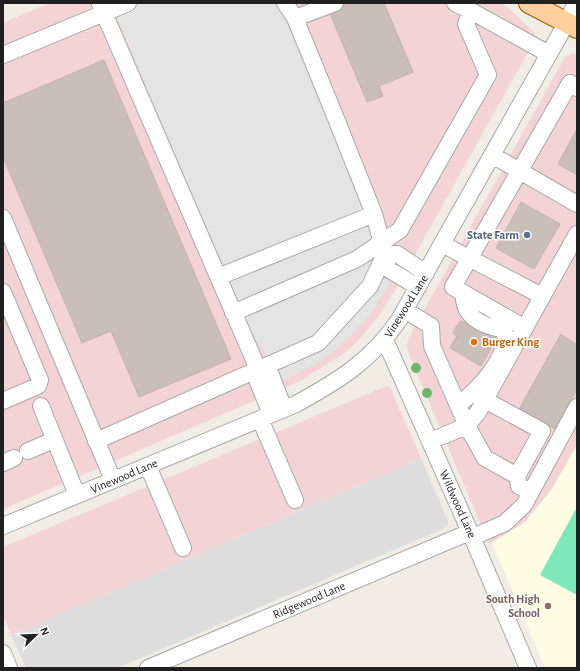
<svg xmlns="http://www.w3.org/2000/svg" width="580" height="671" viewBox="0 0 580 671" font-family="'Alegreya Sans',sans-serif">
	<rect width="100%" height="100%" fill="#f1ede5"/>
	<!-- residential -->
	<path fill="#dedddd" d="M421 458 448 521V526L445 528 117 668H26L11 635Z"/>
	<!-- commercial -->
	<path fill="#f3d3d4" d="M50 3H501L506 6 534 32 536 38 397 287 378 317 357 342 342 355 298 382 3 509V23Z
		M573 53 577 55V445L552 489 525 522 489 544 408 352 407 345 408 339 565 57Z
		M389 385 421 458 11 635 3 614V547Z"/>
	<!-- education -->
	<path fill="#fffde1" d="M577 445V668H545L492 543 525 522 552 489Z"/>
	<!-- pitch -->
	<path fill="#7ce7b8" d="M577 507V595L540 575Z"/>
	<!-- parking -->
	<path fill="#e4e4e4" d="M111 3H274L287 19 391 281 371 314 345 342 316 364 283 380 279 370 251 333Z"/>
	<!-- building -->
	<path fill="#cabeb8" stroke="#c5b2a6" d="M347 3H384L413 72 379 86 383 96 367 102 329 11Z
		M104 60 231 359 139 397 111 331 82 343 3 157V103Z
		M577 129V175L558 164Z
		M521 202 560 224 534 269 496 248Z
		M466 320 497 338 481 366 450 348 457 336 453 333 456 327 460 321 465 323Z
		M561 334 577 345V390L555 429 526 412 524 415 518 411Z"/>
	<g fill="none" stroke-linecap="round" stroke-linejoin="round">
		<defs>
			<path id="minor" d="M100 4 104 13 128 3
				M471 11 549 54
				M295 18 335 3
				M3 55 104 13 258 369
				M492 155 577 204
				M3 218 113 480
				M442 244 542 296
				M218 277 374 214
				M418 287 388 269 385 254H397L426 273
				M3 292 40 380 38 386 3 401
				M405 310 431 326 432 346 467 426 485 458 517 476
				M233 313 357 259 400 230 488 75 466 24 471 11 455 3
				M525 328 453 287 570 83 577 88
				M385 340 470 532 528 668
				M485 400 542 431 517 476 519 486 531 492
				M458 405C480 388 500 366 507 338L502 329C482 326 462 316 464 293
				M41 406 77 495
				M271 414 258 382V369L271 375 284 409
				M260 419 295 500
				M96 441 318 343 370 286 385 254 374 214 333 111 295 18 285 3
				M430 441 467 426 478 412 577 234
				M28 451 54 440
				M3 463 14 458
				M148 466 183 548
				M3 526 296 404C338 381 371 361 399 320L567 22 576 3
				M473 537 505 523 524 505 577 407
				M3 653 9 668
				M148 668 470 532"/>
			<path id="major" d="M529 3 577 28"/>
		</defs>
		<!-- minor casing -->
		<use href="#minor" stroke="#a7a7a7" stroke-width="18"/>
		<!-- major casing -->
		<use href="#major" stroke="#9c5f00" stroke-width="22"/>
		<!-- minor -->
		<use href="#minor" stroke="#fff" stroke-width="16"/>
		<!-- major -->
		<use href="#major" stroke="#ffcf9d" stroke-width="20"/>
	</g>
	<!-- trees -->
	<g fill="#6db76a">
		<circle cx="416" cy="368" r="5"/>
		<circle cx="427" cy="393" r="5"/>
	</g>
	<!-- markers -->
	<circle fill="#5c6f8a" stroke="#fff" stroke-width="1.5" cx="527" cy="235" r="4"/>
	<circle fill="#e8710a" stroke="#fff" stroke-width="1.5" cx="474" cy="342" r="4"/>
	<circle fill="#8d6e63" stroke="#fff" stroke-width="1.5" cx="548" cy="606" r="4"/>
	<g text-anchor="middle" stroke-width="3" stroke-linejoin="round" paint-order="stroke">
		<!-- service labels -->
		<g font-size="12" font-weight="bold" fill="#4e5e75" stroke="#fff" text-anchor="end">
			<text x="519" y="239">State Farm</text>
		</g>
		<!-- street labels -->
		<g font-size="12" fill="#202020" stroke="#fff">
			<text transform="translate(406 306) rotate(-58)" y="4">Vinewood Lane</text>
			<text transform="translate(124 476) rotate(-23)" y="4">Vinewood Lane</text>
			<text transform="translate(458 504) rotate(66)" y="4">Wildwood Lane</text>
			<text transform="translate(309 600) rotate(-23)" y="4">Ridgewood Lane</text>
		</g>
		<!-- food labels -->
		<g font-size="12" font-weight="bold" fill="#c56008" stroke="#fff" text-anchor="start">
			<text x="482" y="346">Burger King</text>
		</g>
		<!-- education labels -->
		<g font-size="12" font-weight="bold" fill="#785e54" stroke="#fff" text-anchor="end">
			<text x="540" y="603">South High<tspan x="540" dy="14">School</tspan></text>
		</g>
	</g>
	<!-- border -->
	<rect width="580" height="671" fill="none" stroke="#202020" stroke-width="8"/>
	<!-- north arrow -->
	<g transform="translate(36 635) rotate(67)" stroke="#ffffff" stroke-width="3" paint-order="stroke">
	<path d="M0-3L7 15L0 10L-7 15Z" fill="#202020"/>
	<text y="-6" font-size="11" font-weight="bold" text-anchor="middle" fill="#202020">N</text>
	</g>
</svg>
